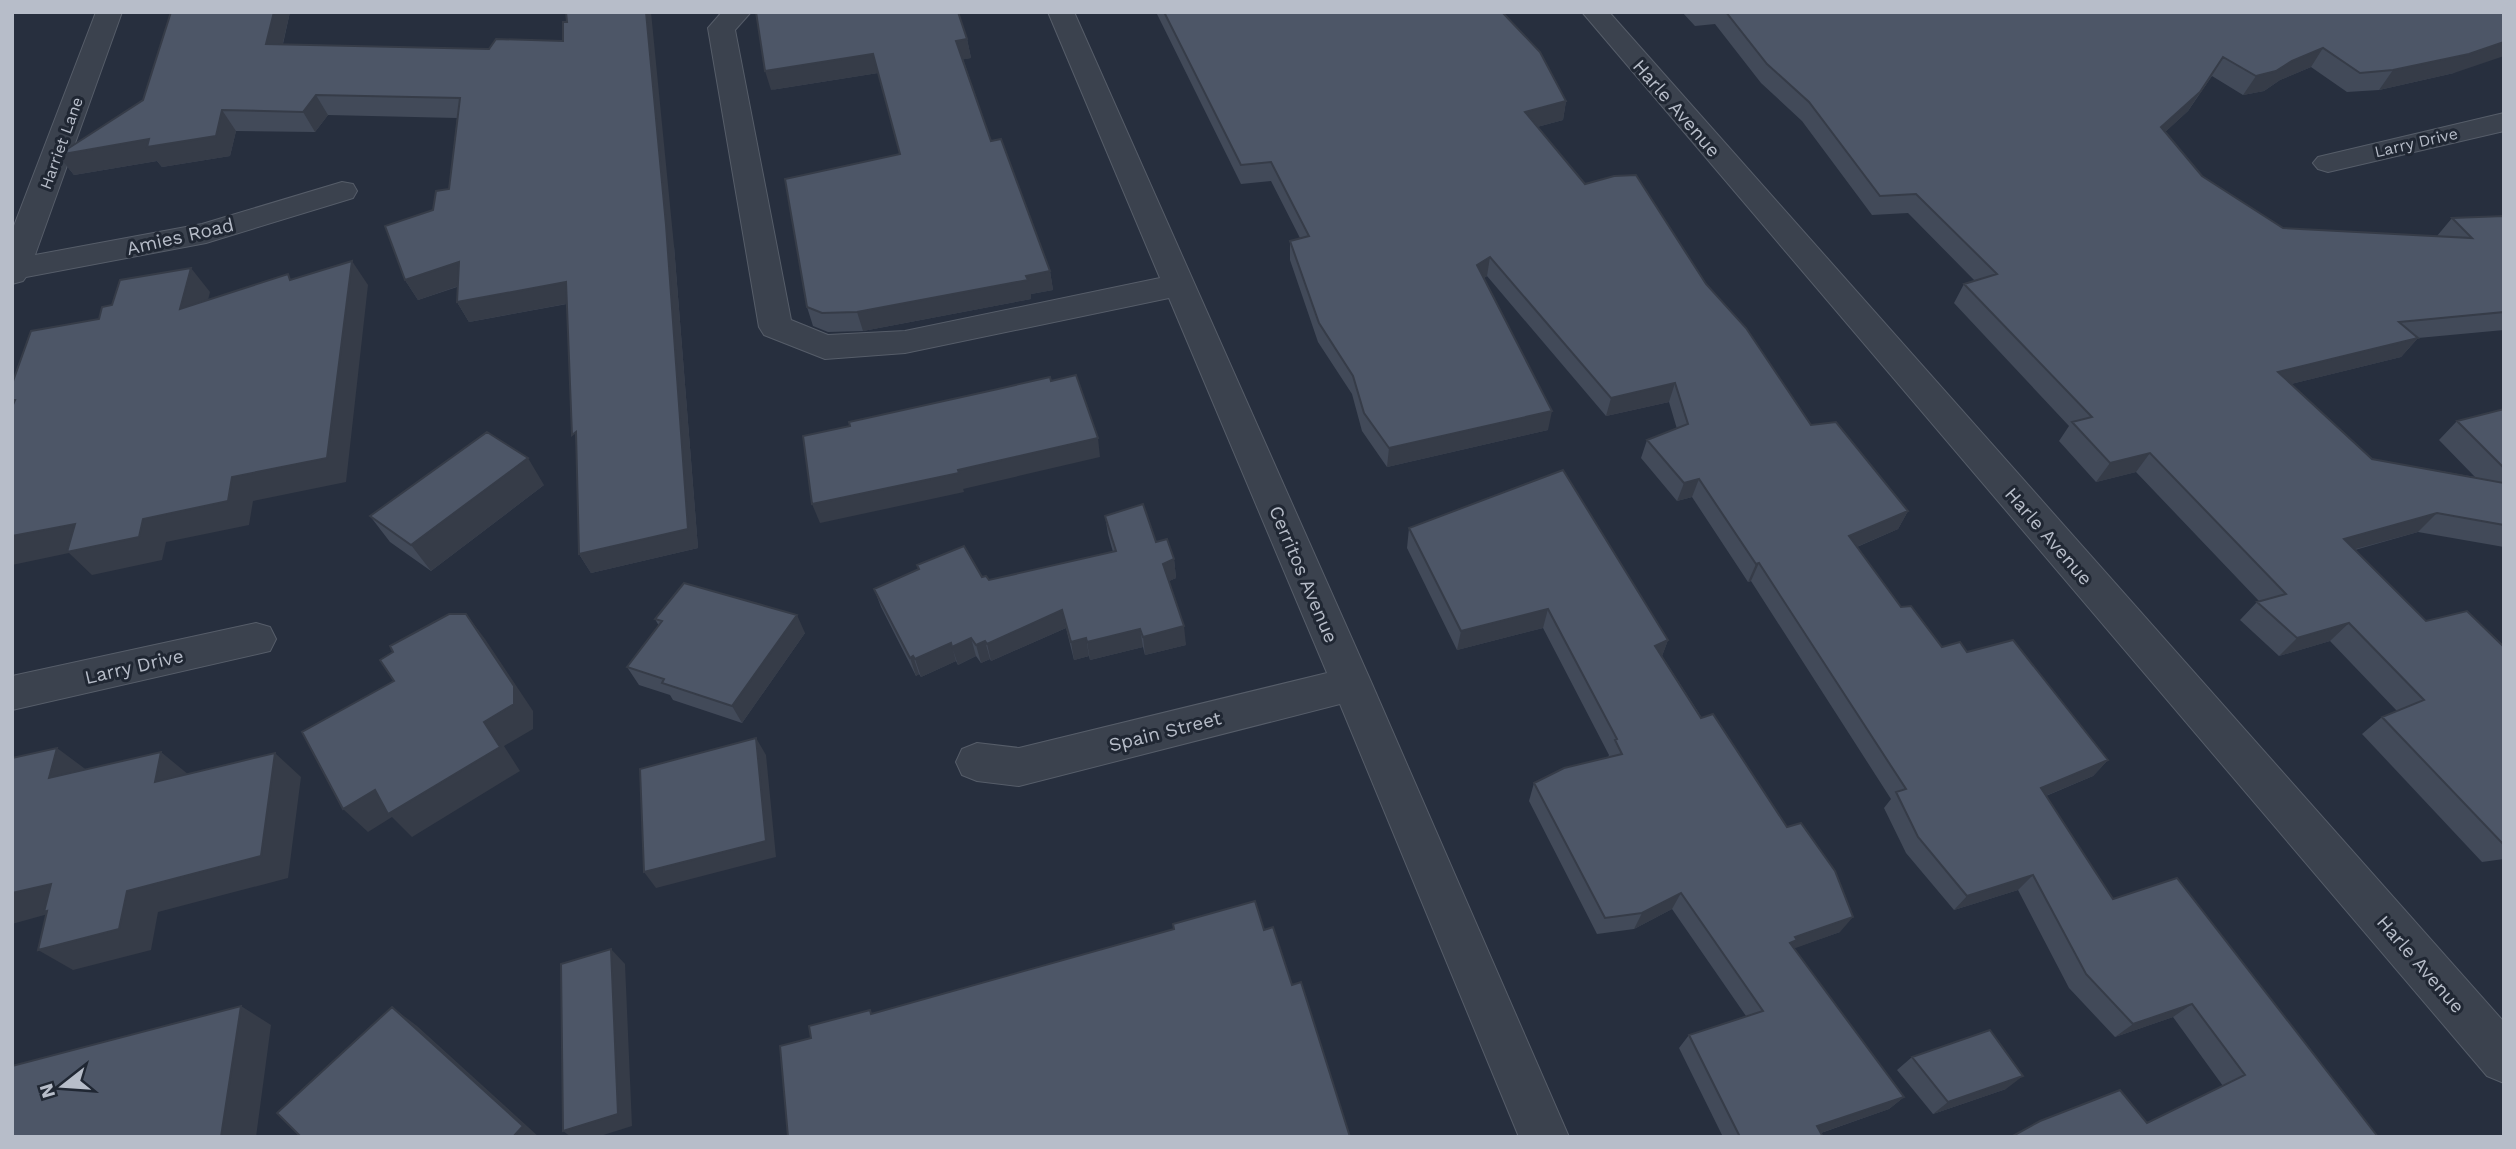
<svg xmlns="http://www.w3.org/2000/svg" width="2516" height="1149" viewBox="0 0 2516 1149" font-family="'Work Sans',sans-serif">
	<rect width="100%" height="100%" fill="#272f3e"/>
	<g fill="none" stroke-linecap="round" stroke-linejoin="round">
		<defs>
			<path id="minor" d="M96 12H122L35 255 202 224 342 182 353 184 357 191 353 198 206 243 26 277 23 281 12 284V231Z
				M722 12H751L735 30 791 320 828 335 905 331 1160 278 1048 12H1074L1372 684 1569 1137H1519L1340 704 1019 786 977 781 962 775 956 762 962 749 977 743 1019 748 1327 673 1169 298 905 353 825 359 764 335 759 327 708 28Z
				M1582 12H1609L2504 1022V1083L2487 1076Z
				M2504 113V131L2328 172 2318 169 2313 163 2318 157Z
				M256 623 270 627 276 639 270 651 12 710V676Z"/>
		</defs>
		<!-- minor casing -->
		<use href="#minor" stroke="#565d69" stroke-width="2"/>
		<!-- minor -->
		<use href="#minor" fill="#3b424e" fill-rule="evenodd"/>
	</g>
	<!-- wall -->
	<path fill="#424a59" d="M171 12H290L283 44 489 49 674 246 698 548 591 573 579 554 576 443 567 304 469 322 457 302V287L418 300 405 280 433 210 449 189 457 118 328 115 315 132 236 131 230 156 162 167 157 161 74 175 58 155 143 100Z
		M1156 12H1502L1566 101 1563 120 1537 127 1585 184 1706 284 1811 425 1908 511 1898 529 1857 547 1901 607 1942 647 1967 652 2108 760 2093 776 2046 796 2113 899 2378 1137 2147 1123 2223 1086 2173 1017 2115 1037 2069 988 2018 890 1954 910 1906 853 1884 808 1891 799 1751 581 1748 582 1692 497 1677 501 1641 458 1647 440 1677 429 1669 402 1606 416 1487 276 1484 278 1548 430 1387 467 1362 431 1352 394 1318 342 1290 260V241L1300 238 1271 181 1241 184Z
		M1682 12H2504L2454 73 2379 90 2347 92 2311 67 2280 80 2264 91 2243 95 2212 76 2188 111 2165 132 2202 176 2283 228 2437 236 2452 218 2504 216V330L2418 338 2401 357 2291 384 2372 459 2475 477 2439 440 2457 421 2504 409V547L2418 532 2355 550 2426 621 2504 647V859L2482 862 2362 734 2382 717 2397 711 2330 641 2279 656 2240 620 2257 602 2259 601 2136 472 2096 482 2059 441 2069 426 1954 303 1964 284 1975 281 1908 213 1872 215 1802 121 1761 83 1715 24 1695 26Z
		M967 39 971 58 963 59 991 141 1050 271 1053 290 1031 294V299L863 331 828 332 813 326 807 307 900 154 878 73 771 90Z
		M544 485 431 571 390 542 370 516Z
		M1105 516 1156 542 1174 559 1176 578 1169 581 1186 645 1145 655 1143 647 1090 660 1089 656 1074 660 1066 628 991 661 990 659 981 663 976 656 958 665 956 661 921 677 919 674 916 676 881 607 874 589 982 577 989 580 1113 552 1108 534Z
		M1409 528 1668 640 1662 656 1840 932 1794 948 1904 1097 1889 1109 1821 1133 1823 1137H1723L1679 1048 1689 1035 1746 1016 1672 909 1634 929 1597 934 1529 801 1534 783 1608 757 1609 755 1543 628 1457 650 1407 548Z
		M655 619 805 633 742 723 673 700 670 695 639 685 627 667 659 626Z
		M1912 1057 2006 1089 1933 1114 1897 1070Z"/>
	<!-- shaded-wall -->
	<path fill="#363c48" d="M274 12H290L278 64 266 44Z
		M646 12H651L674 246 698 548 591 573 579 554Z
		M967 39 971 58 960 60 956 41Z
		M2504 42V56L2454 73 2379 90 2393 70Z
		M2323 48 2311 67 2280 80 2264 91 2243 95 2256 76Z
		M873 54 878 73 771 90 765 71Z
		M2223 57 2188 111 2150 146 2161 127Z
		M316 95 328 115 315 132 303 112Z
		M1566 101 1563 120 1522 131 1525 112Z
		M222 110 236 131 230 156 162 167 157 161 74 175 58 155Z
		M1490 257 1487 276 1474 284 1477 265Z
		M352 261 368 285 346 482 253 501 249 525 166 542 162 560 92 575 69 553 12 565V536L75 524 143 519 232 477Z
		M459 262 470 282 418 300 405 280Z
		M191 268 210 292 200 333 180 309Z
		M1050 271 1053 290 1031 294V299L863 331 857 312Z
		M566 282 576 302 469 322 457 302Z
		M2418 338 2401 357 2263 391 2278 372Z
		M1675 383 1669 402 1606 416 1611 398Z
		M1552 411 1548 430 1387 467 1389 448Z
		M1098 438 1100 457 963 489 958 470Z
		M2150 453 2136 472 2096 482 2110 463Z
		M528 458 544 485 431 571 411 545Z
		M959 473 964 492 820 523 812 504Z
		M1699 479 1692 497 1677 501 1684 483Z
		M1908 511 1898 529 1840 554 1849 536Z
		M2437 513 2418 532 2326 557 2344 539Z
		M1174 559 1176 578 1165 583 1163 564Z
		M1759 563 1751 581 1748 582 1756 564Z
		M1548 609 1543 628 1457 650 1461 631Z
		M1062 610 1066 628 991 661 987 644Z
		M466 614 485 639 533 711V729L504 746 520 771 412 837 392 817 368 832 343 809 484 722Z
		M797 615 805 633 742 723 732 706Z
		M2349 623 2330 641 2279 656 2297 638Z
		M1184 626 1186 645 1145 655 1143 637Z
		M1140 629 1143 647 1090 660 1087 642Z
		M971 638 976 656 958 665 952 647Z
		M1086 638 1089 656 1074 660 1071 642Z
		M1668 640 1661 659 1655 646Z
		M985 641 990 659 981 663 976 645Z
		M951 643 956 661 921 677 915 659Z
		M913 656 919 674 916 676 910 658Z
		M756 738 766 755 776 857 656 888 644 872Z
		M57 748 88 771 49 778Z
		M161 752 189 775 155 782Z
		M275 753 301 777 288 878 158 912 151 950 73 970 38 950 127 891Z
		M2108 760 2093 776 2026 804 2041 788Z
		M2033 875 2018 890 1954 910 1967 896Z
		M51 884 48 914 12 924V893Z
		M1681 893 1672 909 1634 929 1642 913Z
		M1853 917 1840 932 1790 950 1778 958 1795 937Z
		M611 949 625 964 632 1126 597 1137H571L563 1131Z
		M2192 1004 2173 1017 2115 1037 2133 1024Z
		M241 1006 271 1025 256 1137H221Z
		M392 1007 417 1026 539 1137H513Z
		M2023 1076 2006 1089 1933 1114 1948 1102Z
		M1904 1097 1889 1109 1809 1137 1817 1126Z"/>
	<!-- building -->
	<path fill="#4d5667" stroke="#363c48" stroke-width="2" d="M171 12H274L266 44 489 49 496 39 563 41V22H567L566 12H646L666 225 688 529 579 554 576 432 572 435 566 282 457 302 459 262 405 280 385 226 433 210 436 191 449 189 460 98 316 95 303 112 222 110 216 136 147 147 149 139 58 155 143 100Z
		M756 12H958L967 39 956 41 991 141 1001 139 1050 271 1026 276 1028 280 857 312 822 313 807 307 785 179 900 154 873 54 765 71Z
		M1164 12H1502L1540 52 1566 101 1525 112 1585 184 1614 176 1636 175 1706 284 1746 328 1811 425 1836 422 1908 511 1849 536 1901 607 1911 606 1942 647 1960 642 1967 652 2013 640 2108 760 2041 788 2113 899 2177 878 2378 1137H2011L2040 1121 2120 1090 2147 1123 2245 1075 2192 1004 2133 1024 2086 974 2033 875 1967 896 1918 837 1896 792 1906 789 1759 563 1756 564 1699 479 1684 483 1647 440 1688 424 1675 383 1611 398 1490 257 1477 265 1552 411 1389 448 1364 413 1353 376 1319 323 1290 241 1309 236 1271 162 1241 165Z
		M1726 12H2504V42L2469 54 2393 70 2360 73 2323 48 2292 61 2276 71 2256 76 2223 57 2200 92 2161 127 2202 176 2283 228 2472 238 2452 218 2504 216V312L2399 322 2418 338 2278 372 2372 459 2504 483V525L2437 513 2344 539 2426 621 2467 611 2504 647V845L2382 717 2424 700 2349 623 2297 638 2257 602 2286 594 2150 453 2110 463 2072 422 2092 417 1964 284 1997 274 1916 194 1880 196 1809 102 1767 64Z
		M352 261 327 458 232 477 228 501 143 519 139 537 67 552 75 524 12 536V407L15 400H12V384L31 331 99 319 102 307 112 305 120 280 191 268 180 309 288 274 290 280Z
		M1076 375 1098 438 958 470 959 473 812 504 803 436 850 426 849 422 998 389 1050 377 1051 381Z
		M2504 409V468L2457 421Z
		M487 432 528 458 411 545 370 516Z
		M1563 470 1668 640 1655 646 1701 718 1713 714 1787 827 1801 823 1835 871 1853 917 1795 937 1797 940 1790 943 1904 1097 1817 1126 1823 1137H1740L1689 1035 1763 1011 1681 893 1642 913 1605 918 1534 783 1564 768 1622 754 1615 740 1617 739 1548 609 1461 631 1409 528Z
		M1143 504 1156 542 1167 539 1174 559 1163 564 1184 626 1143 637 1140 629 1087 642 1086 638 1071 642 1062 610 987 644 985 641 976 645 971 638 952 647 951 643 915 659 913 656 910 658 874 589 919 569 917 565 964 546 982 577 986 576 989 580 1116 551 1105 516Z
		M684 583 797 615 732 706 662 683 664 679 627 667 662 621 655 619Z
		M449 614H466L514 686V704L484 722 500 747 388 814 375 790 343 809 302 732 394 681 380 660 393 652 390 646Z
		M756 738 766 841 644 872 640 769Z
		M57 748 49 778 161 752 155 782 275 753 261 856 127 891 119 929 38 950 47 911 44 912 51 884 12 893V758Z
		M1255 901 1264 930 1273 927 1292 985 1301 982 1350 1137H788L780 1046 811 1038 809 1026 870 1010 871 1014 1174 929 1173 924Z
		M611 949 618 1114 563 1131 561 964Z
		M241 1006 221 1137H12V1066Z
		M392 1007 523 1126 513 1137H301L277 1113Z
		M1990 1030 2023 1076 1948 1102 1912 1057Z"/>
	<g text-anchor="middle" stroke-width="6" stroke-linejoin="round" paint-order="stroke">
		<!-- far-street labels -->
		<g font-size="16" fill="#b7bdc9" stroke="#202733">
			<text transform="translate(2416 142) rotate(-13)" y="6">Larry Drive</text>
			<text transform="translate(61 143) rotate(-70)" y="6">Harriet Lane</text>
		</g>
		<!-- street labels -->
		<g font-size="19" fill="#b7bdc9" stroke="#202733">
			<text transform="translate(1677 108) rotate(49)" y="7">Harle Avenue</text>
			<text transform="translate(180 236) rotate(-13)" y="7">Amies Road</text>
			<text transform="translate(2049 536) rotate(49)" y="7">Harle Avenue</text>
			<text transform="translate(1304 574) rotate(67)" y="7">Cerritos Avenue</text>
			<text transform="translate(134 666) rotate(-13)" y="7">Larry Drive</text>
			<text transform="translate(1165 731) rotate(-14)" y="7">Spain Street</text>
			<text transform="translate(2421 964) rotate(49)" y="7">Harle Avenue</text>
		</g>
	</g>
	<!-- border -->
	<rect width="2516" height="1149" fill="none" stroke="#b7bdc9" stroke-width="28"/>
	<!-- north arrow -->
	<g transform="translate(63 1086) rotate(253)" stroke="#202733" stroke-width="5" paint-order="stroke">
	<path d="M0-5L12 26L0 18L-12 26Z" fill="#b7bdc9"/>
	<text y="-10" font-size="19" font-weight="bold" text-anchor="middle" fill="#b7bdc9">N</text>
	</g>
</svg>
